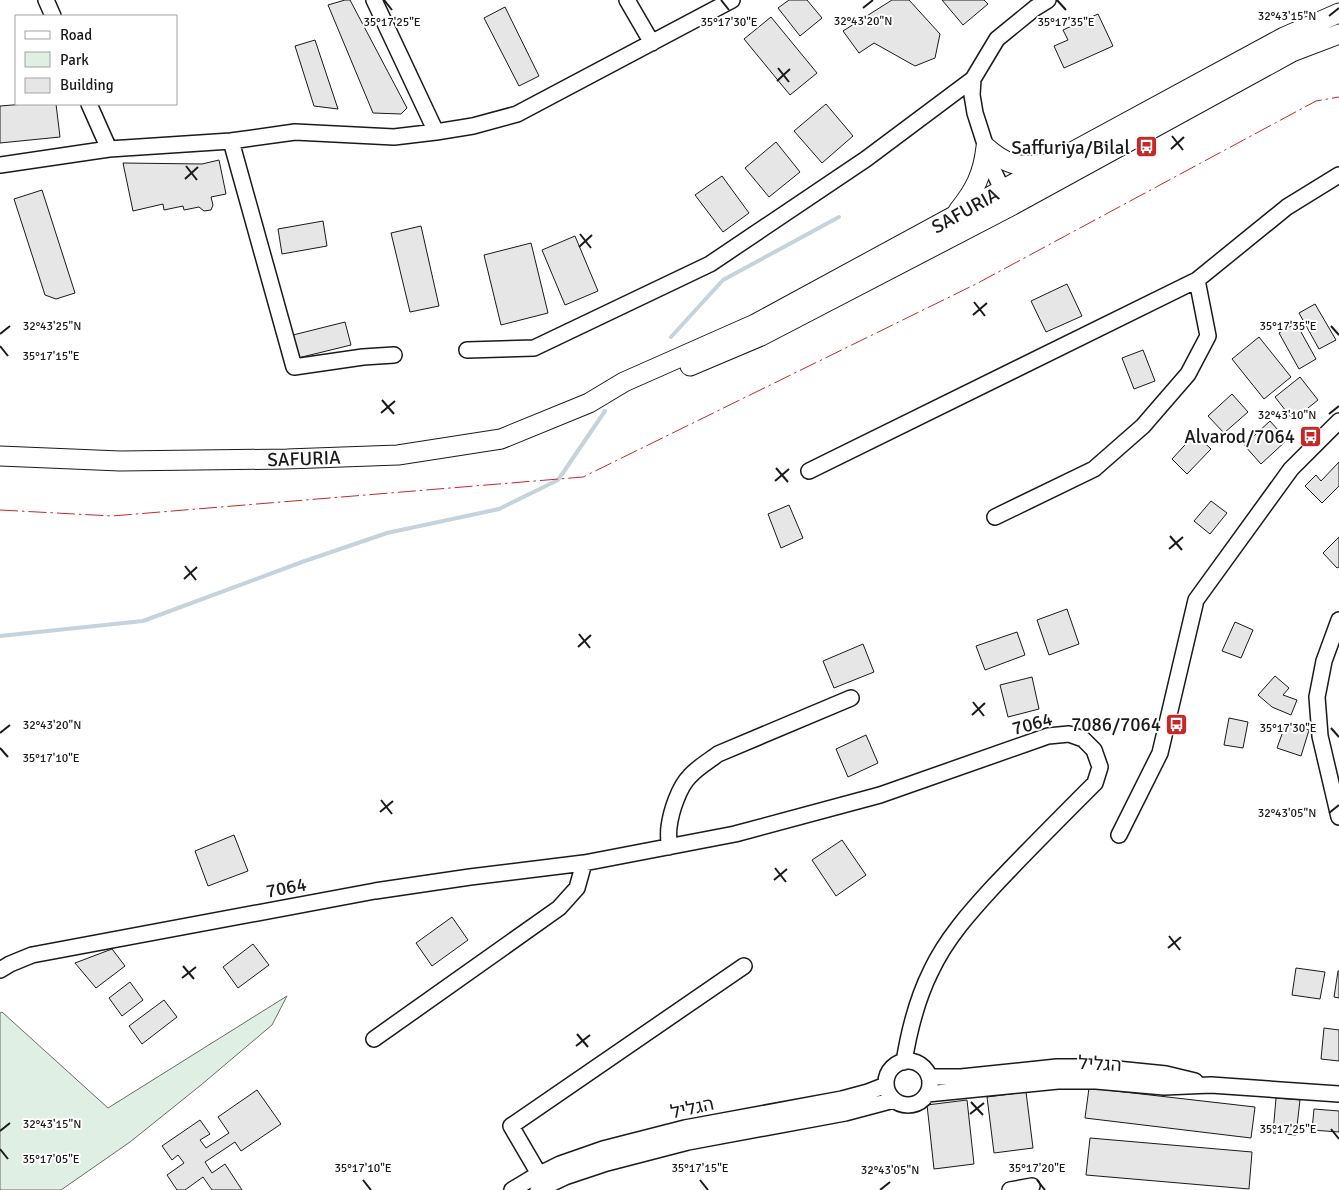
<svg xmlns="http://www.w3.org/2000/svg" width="1339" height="1190" viewBox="0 0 1339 1190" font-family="Signika,Heebo,sans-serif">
	<rect width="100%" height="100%" fill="#fff"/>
	<!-- green -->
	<path fill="#e0efe3" stroke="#6a6a6a" d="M287 996 272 1025 201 1085 130 1142 61 1190H0V1013L2 1012 108 1108Z"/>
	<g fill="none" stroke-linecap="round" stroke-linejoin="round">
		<!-- stream -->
		<path stroke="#c6d2dc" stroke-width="4" d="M671 337 723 280 839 217
			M0 636 143 621 302 562 387 533 499 509 558 480 605 411"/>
	</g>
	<!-- building -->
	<path fill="#e6e6e6" stroke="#1a1a1a" d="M345 0H350L407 108 401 114 373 113 328 5Z
		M789 0H807L822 18 800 36 778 8Z
		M892 0H909L940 34 935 58 915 66 874 43 859 53 843 31Z
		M942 0H984L988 4 963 25Z
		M505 7 539 76 519 86 484 18Z
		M1098 14 1113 46 1064 68 1054 46 1068 40 1063 30Z
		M771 17 817 73 790 95 744 39Z
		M315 40 338 109 314 106 295 46Z
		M25 104H56L60 137 0 143V106Z
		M826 104 853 136 822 163 794 131Z
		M776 142 800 172 769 197 745 168Z
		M219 160 226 194 211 197 213 205 211 210 204 211 199 207 184 210 183 206 164 210 163 204 133 211 123 163 202 164Z
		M722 176 749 213 723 232 695 195Z
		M42 190 75 293 56 299 45 295 14 199Z
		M323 221 327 246 282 254 278 229Z
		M421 226 439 306 410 312 391 233Z
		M575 236 598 291 565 305 542 250Z
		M531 243 548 313 501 325 484 255Z
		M1067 284 1082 316 1046 332 1031 301Z
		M1315 304 1336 340 1319 349 1299 313Z
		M345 322 351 345 298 358 293 335Z
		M1296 323 1316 359 1299 369 1279 333Z
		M1259 337 1291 377 1264 399 1232 359Z
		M1143 350 1155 381 1134 389 1122 358Z
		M1300 377 1318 400 1293 420 1275 397Z
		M1232 394 1248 412 1224 433 1208 416Z
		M1270 421 1287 440 1261 464 1244 445Z
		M1195 434 1211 449 1187 474 1172 459Z
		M1339 462V486L1322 503 1305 486 1316 475 1321 481Z
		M1211 501 1227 513 1210 534 1194 521Z
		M789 505 803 538 781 548 768 514Z
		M1339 537V567L1337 568 1323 553Z
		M1067 609 1079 644 1049 655 1037 620Z
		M1235 622 1253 630 1241 658 1222 651Z
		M1017 632 1025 655 985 670 976 646Z
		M863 644 874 672 834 688 823 661Z
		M1275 676 1289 688 1283 695 1297 700 1291 715 1272 707 1258 695Z
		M1032 677 1039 709 1008 717 1000 685Z
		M1229 718 1248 722 1243 748 1224 745Z
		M1286 723 1309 730 1301 756 1277 748Z
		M866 735 878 763 848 777 836 749Z
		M234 835 248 871 208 886 195 851Z
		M842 840 866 875 836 896 812 860Z
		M452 917 468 940 432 966 416 943Z
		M253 944 269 965 238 988 223 967Z
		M112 949 125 966 96 988 75 963Z
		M1296 968 1325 972 1320 999 1292 995Z
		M1338 971H1339V998L1334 997Z
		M130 982 143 1000 122 1016 109 998Z
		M164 1000 177 1017 142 1044 129 1026Z
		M1324 1028 1339 1030V1061L1321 1059Z
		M1089 1088 1255 1107 1251 1138 1085 1118Z
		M257 1090 281 1124 241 1151 235 1142 205 1162 212 1173 225 1164 242 1190H212L203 1177 185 1190H177L167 1175 184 1163 178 1155 172 1160 162 1146 200 1120 210 1134 200 1140 206 1148 229 1133 218 1117Z
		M1026 1092 1033 1148 994 1153 987 1097Z
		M1276 1098 1300 1100 1296 1135 1273 1133Z
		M967 1100 974 1164 934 1169 927 1105Z
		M1314 1109 1339 1111V1132L1312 1130Z
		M1090 1138 1252 1152 1249 1189 1086 1175Z"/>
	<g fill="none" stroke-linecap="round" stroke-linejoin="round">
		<defs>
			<path id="minor" d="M46 0 53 16
				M374 0 436 132
				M627 0 652 43
				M89 104 109 149
				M231 141 294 367 363 357 394 355
				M0 165 109 149 231 141 295 132 394 137 436 132 473 126 517 114 732 0
				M1007 200 994 172 975 113 972 95 973 79 997 39 1035 8 1048 0
				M467 350 534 348 710 264 866 159 973 79
				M809 471 1197 280 1287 207 1339 175
				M995 517 1094 469 1143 426 1188 374 1208 336 1197 280
				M1339 620 1324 661 1317 697 1320 736 1339 817
				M1119 835 1160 753 1196 600 1291 469 1339 421
				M669 847C669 840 668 833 669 827 671 811 679 787 690 776 698 767 709 761 718 754L851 698
				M0 970 10 964 32 955 375 891 470 877 584 863 735 834 880 795 1048 736 1069 734 1083 739 1094 750 1100 767 1095 783C1061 817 1027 851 994 886 970 912 946 939 931 971 917 999 909 1031 904 1062
				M374 1039 559 908 577 888 584 863
				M886 1083a22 22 0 1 1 44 0a22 22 0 1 1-44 0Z
				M929 1077H961L1057 1067H1097L1166 1074 1195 1081
				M927 1094 1058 1081H1096L1164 1087 1211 1085 1339 1094
				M539 1174 511 1126 744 966
				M512 1190 532 1178 560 1164 603 1149 685 1128 842 1099 868 1092 886 1085
				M538 1190 565 1177 607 1163 688 1142 845 1113 894 1100
				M1010 1190 1032 1186"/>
			<path id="major" d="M986 147C1005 164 1018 168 1044 164
				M958 211C975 190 983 174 986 147
				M690 366 761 336 1011 206 1292 52 1339 34
				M0 456 120 461 287 459 398 455 501 439 589 403 624 382 755 324 1284 37 1339 13"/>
		</defs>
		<!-- minor casing -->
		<use href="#minor" stroke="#1a1a1a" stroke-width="18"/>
		<!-- major casing -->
		<use href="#major" stroke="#1a1a1a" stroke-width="21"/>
		<!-- minor -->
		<use href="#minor" stroke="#fff" stroke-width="15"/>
		<!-- major -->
		<use href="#major" stroke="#fff" stroke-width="19"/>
		<!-- power -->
		<path stroke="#c62828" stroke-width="1" stroke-dasharray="18 4 2.5 4" stroke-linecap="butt" d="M0 510 112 516 583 477 976 284 1316 101 1339 97"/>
	</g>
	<!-- ticks -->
	<path fill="none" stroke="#1a1a1a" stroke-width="2" d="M384 0 392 10M721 0 729 10M1057 0 1066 10M863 8 873 0M1329 16 1339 8M778 68 789 82M777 81 790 69M1172 136 1183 150M1171 149 1184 137M186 166 197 180M185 179 198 167M580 234 591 248M579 247 592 235M974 302 985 316M973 315 987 303M1331 326 1339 335M0 334 10 326M0 346 8 356M382 400 394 414M381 413 395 401M1329 414 1339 406M776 468 788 482M775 481 789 469M1170 536 1182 550M1169 549 1183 537M185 566 196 580M184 579 197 567M579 634 590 648M578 647 591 635M973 702 984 716M972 715 985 703M1331 728 1339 737M0 733 10 725M0 748 8 757M381 800 392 814M380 812 393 801M1329 813 1339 805M775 868 786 882M774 880 787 869M1169 936 1180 950M1168 948 1181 937M183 966 194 979M182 978 196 967M577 1034 588 1047M576 1046 590 1035M971 1102 983 1115M970 1114 984 1103M1331 1129 1339 1139M0 1131 10 1123M0 1149 8 1159M363 1180 371 1190M700 1180 708 1190M1037 1180 1045 1190M880 1190 890 1182"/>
	<!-- icons -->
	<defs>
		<symbol id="bus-square" viewBox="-11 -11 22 22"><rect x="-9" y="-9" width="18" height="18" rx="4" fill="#c62828" stroke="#fff"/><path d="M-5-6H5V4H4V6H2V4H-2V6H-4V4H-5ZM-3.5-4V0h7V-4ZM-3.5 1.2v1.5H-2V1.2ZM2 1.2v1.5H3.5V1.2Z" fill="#fff"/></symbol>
	</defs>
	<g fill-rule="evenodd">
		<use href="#bus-square" x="1134" y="134" width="25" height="25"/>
		<use href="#bus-square" x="1298" y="424" width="25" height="25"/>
		<use href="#bus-square" x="1164" y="712" width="25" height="25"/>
	</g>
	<g text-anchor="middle" stroke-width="4" stroke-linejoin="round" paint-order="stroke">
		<!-- poi labels -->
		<g font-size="19" fill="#1a1a1a" stroke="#fff" text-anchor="end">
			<text x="1130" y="154">Saffuriya/Bilal</text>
			<text x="1295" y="443">Alvarod/7064</text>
			<text x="1161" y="731">7086/7064</text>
		</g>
		<!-- street labels -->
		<g font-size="19" fill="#1a1a1a" stroke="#fff">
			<text transform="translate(965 210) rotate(-29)" y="7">SAFURIA</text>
			<text transform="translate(304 458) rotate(-2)" y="7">SAFURIA</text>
			<text transform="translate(1032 723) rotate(-15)" y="7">7064</text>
			<text transform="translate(286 887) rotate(-11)" y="7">7064</text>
			<text transform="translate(1100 1063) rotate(3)" y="7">הגליל</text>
			<text transform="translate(692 1107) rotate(-12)" y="7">הגליל</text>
		</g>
	</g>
	<g font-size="12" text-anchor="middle" fill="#1a1a1a" stroke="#fff" stroke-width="4" stroke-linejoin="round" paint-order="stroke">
		<text x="1287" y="20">32°43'15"N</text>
		<text x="863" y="25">32°43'20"N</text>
		<text x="392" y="26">35°17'25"E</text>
		<text x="729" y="26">35°17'30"E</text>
		<text x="1066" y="26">35°17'35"E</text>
		<text x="52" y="330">32°43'25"N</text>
		<text x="1288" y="330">35°17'35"E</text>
		<text x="51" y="360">35°17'15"E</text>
		<text x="1287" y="419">32°43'10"N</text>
		<text x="52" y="729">32°43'20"N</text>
		<text x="1288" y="732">35°17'30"E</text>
		<text x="51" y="762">35°17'10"E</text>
		<text x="1287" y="817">32°43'05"N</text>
		<text x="52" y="1128">32°43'15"N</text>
		<text x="1288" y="1133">35°17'25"E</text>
		<text x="51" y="1163">35°17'05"E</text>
		<text x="363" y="1172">35°17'10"E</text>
		<text x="700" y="1172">35°17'15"E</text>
		<text x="1037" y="1172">35°17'20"E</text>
		<text x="890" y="1174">32°43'05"N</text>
	</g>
	<!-- legend -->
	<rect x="15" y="15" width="162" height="90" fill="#ffffff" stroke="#a3a3a3"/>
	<rect x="25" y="31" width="25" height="8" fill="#ffffff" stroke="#a3a3a3"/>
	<text x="60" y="40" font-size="15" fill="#1a1a1a">Road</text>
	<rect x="25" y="52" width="25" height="15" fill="#e0efe3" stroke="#a3a3a3"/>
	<text x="60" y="65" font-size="15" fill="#1a1a1a">Park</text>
	<rect x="25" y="78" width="25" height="15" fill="#e6e6e6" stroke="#a3a3a3"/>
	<text x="60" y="90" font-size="15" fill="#1a1a1a">Building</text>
</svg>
